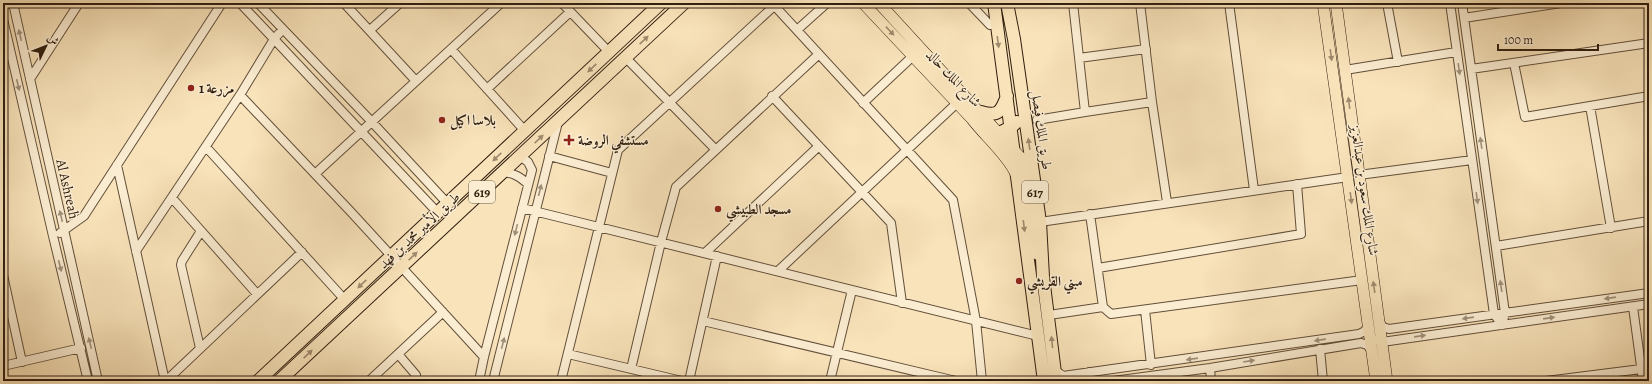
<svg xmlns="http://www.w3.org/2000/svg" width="1652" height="384" viewBox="0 0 1652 384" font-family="Alegreya,Amiri,serif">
	<rect width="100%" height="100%" fill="#f9e3ba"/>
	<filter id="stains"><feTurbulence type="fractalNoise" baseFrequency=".005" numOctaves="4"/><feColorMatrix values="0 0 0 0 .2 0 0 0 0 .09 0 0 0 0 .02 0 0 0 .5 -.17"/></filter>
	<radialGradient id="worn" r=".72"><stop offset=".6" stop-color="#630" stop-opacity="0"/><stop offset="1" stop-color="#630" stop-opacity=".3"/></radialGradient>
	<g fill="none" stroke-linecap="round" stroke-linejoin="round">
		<defs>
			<path id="minor" d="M13 3 98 381
				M240 3 438 213
				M258 3 371 121 448 204
				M344 3 416 81
				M562 3 609 52
				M772 3 953 200 976 321 982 381
				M969 3 990 25 996 24
				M1073 3 1085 112 1152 102 1140 3
				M1229 3 1254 190
				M1387 3 1398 62
				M1450 3 1494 314 1502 325
				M1462 3 1505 313 1502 325
				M1464 18 1561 3
				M3 19 53 236 88 381
				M370 30 400 3
				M797 30 827 3
				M451 49 525 131
				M625 57 715 149
				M1079 58 1146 49
				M1514 63 1525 117 1649 96
				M1471 69 1649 43
				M1345 70 1456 52
				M30 79 79 3
				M487 89 570 12
				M240 95 351 212 484 357
				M772 96 891 223 902 303
				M1152 102 1167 202
				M863 103 913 56
				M1590 106 1611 228
				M1037 120 1085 112
				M206 147 345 300
				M549 156 612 173
				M117 165 165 381
				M503 172C514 173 520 177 528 184
				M315 174 501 3
				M1359 175 1472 160
				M172 198 257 294
				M522 208 1038 336
				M1090 214 1103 307 1111 314 1362 280
				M1040 222 1348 177
				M60 233 84 216 222 3
				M1496 246 1649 221
				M136 251 240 95 274 39 283 29
				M705 253 819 146
				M1098 268 1301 234 1297 184
				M778 271 957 103
				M3 275 22 362
				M1633 307 1643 381
				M1145 310 1151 365
				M1049 315 1103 307
				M703 321 956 381
				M1379 321 1383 327 1389 329 1649 293
				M1377 340 1382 342 1649 304
				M200 348 181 265 182 261 201 231
				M1320 349 1323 381
				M398 354 416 375 414 381
				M568 354 682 381
				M3 366 81 348
				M1210 368 1211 381
				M631 369 661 242 676 187 819 54
				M1055 370 1063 376 1359 334 1365 331 1368 325
				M1089 372 1090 381
				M166 381 302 252
				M369 381 443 312
				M479 381 484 357 532 170 528 162 520 156
				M493 381 558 122
				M561 381 618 150 774 6
				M689 381 717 256
				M830 381 852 290
				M1113 381 1210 368 1361 343 1367 345 1371 350
				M1546 381 1641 369"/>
			<path id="major" d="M863 3 972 119C985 136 1009 157 1017 176
				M879 3 1021 158 1025 168 1037 254
				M1323 3 1376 381
				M1336 3 1387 381"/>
			<path id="highway" d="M994 3 1044 381
				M1007 3 1014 39 1040 222 1043 277 1056 381
				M981 112C998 117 1001 112 1007 96
				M999 133 1011 127 1017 122
				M258 381 661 3
				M279 381 684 3"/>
		</defs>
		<!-- minor casing -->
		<use href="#minor" stroke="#624f3a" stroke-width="10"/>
		<!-- major casing -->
		<use href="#major" stroke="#301e0f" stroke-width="12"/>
		<!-- highway casing -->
		<use href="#highway" stroke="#301e0f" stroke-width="14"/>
		<!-- minor -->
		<use href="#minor" stroke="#fbedd2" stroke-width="8"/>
		<!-- major -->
		<use href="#major" stroke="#f9e3ba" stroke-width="11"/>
		<!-- highway -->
		<use href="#highway" stroke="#f9e3ba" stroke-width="12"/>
	</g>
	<!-- one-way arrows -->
	<defs><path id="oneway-solid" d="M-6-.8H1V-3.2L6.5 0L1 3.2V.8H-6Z"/></defs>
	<g fill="#9f8a6d">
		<use href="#oneway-solid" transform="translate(890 31) rotate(47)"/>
		<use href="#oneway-solid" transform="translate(644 40) rotate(-43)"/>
		<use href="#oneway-solid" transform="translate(998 42) rotate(82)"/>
		<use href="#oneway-solid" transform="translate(1331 55) rotate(82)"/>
		<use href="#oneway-solid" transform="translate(592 68) rotate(137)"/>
		<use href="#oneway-solid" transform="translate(1349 103) rotate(-97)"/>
		<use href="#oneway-solid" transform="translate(539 139) rotate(-43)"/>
		<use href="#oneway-solid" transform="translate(1029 144) rotate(-98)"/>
		<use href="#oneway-solid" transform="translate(497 157) rotate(137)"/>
		<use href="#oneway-solid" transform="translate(1351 198) rotate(82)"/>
		<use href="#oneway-solid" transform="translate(1024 226) rotate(83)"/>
		<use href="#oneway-solid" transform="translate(413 256) rotate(-43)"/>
		<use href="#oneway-solid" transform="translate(362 284) rotate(137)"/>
		<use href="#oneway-solid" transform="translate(1374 287) rotate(-98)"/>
		<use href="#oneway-solid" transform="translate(1052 342) rotate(-96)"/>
		<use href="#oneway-solid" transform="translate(308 354) rotate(-43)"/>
	</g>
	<g fill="#a0907a">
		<use href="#oneway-solid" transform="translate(20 35) rotate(-103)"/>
		<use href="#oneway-solid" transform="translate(1459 69) rotate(82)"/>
		<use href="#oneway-solid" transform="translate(18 85) rotate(77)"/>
		<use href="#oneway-solid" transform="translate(1481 143) rotate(-98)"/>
		<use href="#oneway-solid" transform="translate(540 190) rotate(-76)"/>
		<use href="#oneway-solid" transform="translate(1477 198) rotate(82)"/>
		<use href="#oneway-solid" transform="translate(61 216) rotate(-103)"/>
		<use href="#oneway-solid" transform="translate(516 230) rotate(104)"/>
		<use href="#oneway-solid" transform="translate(60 266) rotate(76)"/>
		<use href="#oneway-solid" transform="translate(1501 286) rotate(-98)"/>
		<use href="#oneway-solid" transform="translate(1610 298) rotate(172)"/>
		<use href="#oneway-solid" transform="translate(1468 318) rotate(172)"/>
		<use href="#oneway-solid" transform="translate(1549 318) rotate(-8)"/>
		<use href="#oneway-solid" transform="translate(1420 336) rotate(-8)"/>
		<use href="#oneway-solid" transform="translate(1320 340) rotate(172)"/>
		<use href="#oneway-solid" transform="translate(90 343) rotate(-103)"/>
		<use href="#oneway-solid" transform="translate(503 343) rotate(-76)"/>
		<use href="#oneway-solid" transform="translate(1192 359) rotate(172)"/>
		<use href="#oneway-solid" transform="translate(1249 361) rotate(-9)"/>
	</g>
	<!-- markers -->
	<g fill="#8f2418" stroke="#fbedd2" stroke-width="1.5">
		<circle cx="191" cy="88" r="4"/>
		<circle cx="442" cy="120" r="4"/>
		<path d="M567 134h4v4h4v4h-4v4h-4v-4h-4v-4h4z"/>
		<circle cx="718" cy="209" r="4"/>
		<circle cx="1019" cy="281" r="4"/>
	</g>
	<g text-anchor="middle" stroke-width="3" stroke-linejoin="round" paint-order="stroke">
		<!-- shield labels -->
		<g fill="#fbedd2" stroke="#6d5c4a" stroke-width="1">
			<rect x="469" y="181" width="26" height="22" rx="3"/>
			<rect x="1022" y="181" width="26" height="22" rx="3"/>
		</g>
		<g font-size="13" font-weight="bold" fill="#301e0f">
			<text x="482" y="197">619</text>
			<text x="1035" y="197">617</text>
		</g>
		<!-- street labels -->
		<g font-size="14" fill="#301e0f" stroke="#fbedd2">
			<text transform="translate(954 78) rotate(47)" y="5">شارع الملك خالد</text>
			<text transform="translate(1042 130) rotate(82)" y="5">طريق الملك فيصل</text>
			<text transform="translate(68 189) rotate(77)" y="5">Al Ashreah</text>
			<text transform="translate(1365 190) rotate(82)" y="5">شارع الملك سعود بن عبدالعزيز</text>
			<text transform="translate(419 230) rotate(-43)" y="5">طريق الأمير محمد بن فهد</text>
		</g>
		<!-- poi labels -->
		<g font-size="14" font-weight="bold" fill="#301e0f" stroke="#fbedd2" text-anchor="start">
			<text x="199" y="93">مزرعة 1</text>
			<text x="450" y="125">بلاسا اكيل</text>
			<text x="578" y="145">مستشفي الروضة</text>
			<text x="726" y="214">مسجد الطبيشي</text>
			<text x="1027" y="286">مبني القريشي</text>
		</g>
	</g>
	<!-- margin -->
	<rect width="1652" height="384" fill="none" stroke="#f9e3ba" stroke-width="16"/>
	<rect x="4" y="4" width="1644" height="376" fill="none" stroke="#301e0f" stroke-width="2"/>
	<rect x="8" y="8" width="1636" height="368" fill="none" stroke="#301e0f"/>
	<!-- north arrow -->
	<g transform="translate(46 46) rotate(47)" stroke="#fbedd2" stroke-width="3" paint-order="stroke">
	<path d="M0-3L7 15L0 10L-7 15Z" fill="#301e0f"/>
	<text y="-6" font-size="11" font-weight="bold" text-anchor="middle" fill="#301e0f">ش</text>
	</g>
	<!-- scale -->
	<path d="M1498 44v6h100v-6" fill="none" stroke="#301e0f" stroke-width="2"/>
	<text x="1504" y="44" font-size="12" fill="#301e0f" stroke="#fbedd2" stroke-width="3" paint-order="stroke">100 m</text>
	<rect width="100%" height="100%" filter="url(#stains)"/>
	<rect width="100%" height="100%" fill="url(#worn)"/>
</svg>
